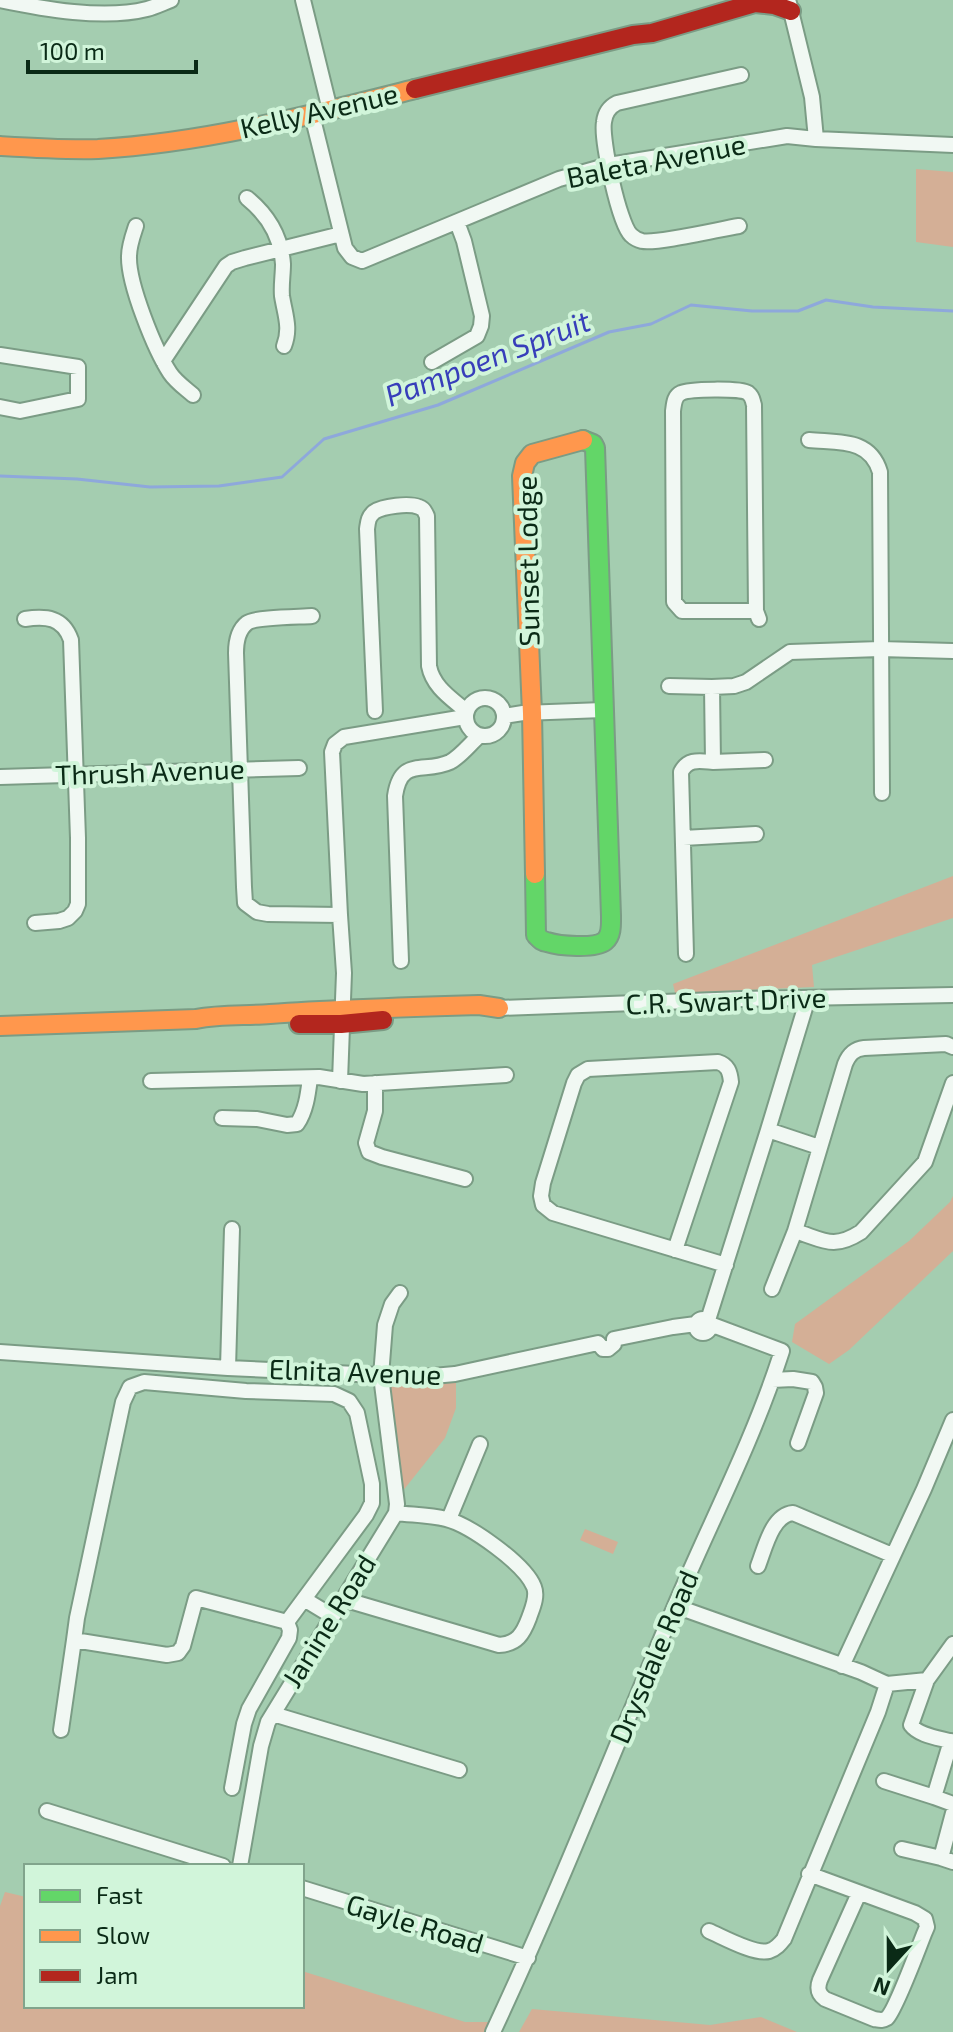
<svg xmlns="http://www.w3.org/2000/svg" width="953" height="2032" viewBox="0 0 953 2032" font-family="'Exo 2',sans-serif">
	<rect width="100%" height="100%" fill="#a4cdb0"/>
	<!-- green -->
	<path fill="#d4af96" d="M916 169 953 172V247L916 242Z
		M953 876V918L812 965 814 987 675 993 673 984Z
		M953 1196V1251L849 1350 829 1364 792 1342 795 1324 909 1241 950 1202Z
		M456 1377V1408L445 1438 398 1497 383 1379Z
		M585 1529 618 1542 613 1554 580 1540Z
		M5 1892 26 1897V2006H302V1971L465 2022H491L485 2032H0V1906Z
		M532 2009 710 2025 761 2017 797 2032H519Z"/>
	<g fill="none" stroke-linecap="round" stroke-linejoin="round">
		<!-- stream -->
		<path stroke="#8ea8db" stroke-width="3" d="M0 476 77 479 150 487 219 486 282 477 324 439 438 405 609 332 651 324 691 305 752 311H798L826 300 873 307 953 311"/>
		<defs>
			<path id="street" d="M0 0C43 9 104 20 147 9 155 7 163 3 171 0
				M303 0 330 110
				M789 3 812 97 816 139
				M312 115 345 248 352 257 362 261 559 179 609 165 787 136 816 139 953 145
				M247 198C268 215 281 237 283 264 283 275 281 285 282 296 285 315 291 328 284 346
				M136 226C133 235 129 246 129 256 128 284 155 350 170 373 176 382 185 388 193 395
				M739 226C720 229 657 244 642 241 638 240 634 238 631 235 619 224 601 139 604 122 605 113 609 107 617 103L741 75
				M0 355 78 367V399L20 411 0 407
				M163 361 226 266 232 262 245 258 341 234
				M432 362 477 336 481 326 482 316 464 241 457 222
				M809 440C839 443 870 438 880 472L882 793
				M756 611 754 405C752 399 753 397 748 393 740 388 689 389 681 393 674 396 674 404 673 411L674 602 682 611H756L759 619
				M312 616C300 617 255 617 247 623 238 630 236 643 236 653L244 887 245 903 257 912 268 914 340 915 344 973 340 1081
				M25 619C46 616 63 617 71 640L78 838V904L75 911 68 918 59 921 35 923
				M669 686 712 687
				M466 717a19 19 0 1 1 38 0a19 19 0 1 1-38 0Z
				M375 711 367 529C368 522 368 517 374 512 383 506 409 503 419 507 425 509 424 511 427 516L429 666C433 687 451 698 466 711
				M504 716 523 713 603 710
				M713 762 765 760
				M0 777 299 768
				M683 838 756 834
				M340 915 332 752 335 744 344 737 465 717
				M686 954 681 772C688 758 700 761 713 762L712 687 734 686 746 682 790 652 880 649 953 651
				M401 961 395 796C401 756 424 774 450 762 460 757 470 744 479 736
				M499 1008 743 999 953 995
				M953 1047 946 1044 864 1048C854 1049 849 1054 845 1064L795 1231C824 1240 833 1250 861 1232L925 1162 953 1083
				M151 1081 319 1077 363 1084 506 1075
				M375 1083V1111L366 1143 369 1152 382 1157 465 1179
				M222 1118 257 1119 287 1125 297 1124C306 1111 308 1094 310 1078
				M768 1130 819 1147
				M675 1250 731 1082C730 1072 728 1065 718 1062L588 1069 578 1075 574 1083 543 1183 541 1196 543 1205 553 1213 726 1265
				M772 1289 795 1231
				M696 1326a7 7 0 1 1 14 0a7 7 0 1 1-14 0Z
				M708 1320 768 1130 808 998
				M614 1339 673 1327 696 1324
				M0 1352 228 1368 422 1377 455 1374 598 1343 603 1349H608L614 1344V1339
				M228 1368 232 1229
				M772 1380 793 1379 812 1382 815 1387 816 1393 798 1443
				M144 1382 246 1391 334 1394 349 1401 357 1413 372 1484V1503L366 1515 287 1622 196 1598 183 1646 178 1653 167 1655 74 1640 77 1618 123 1402 130 1387Z
				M449 1519 480 1444
				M758 1566C765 1548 772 1515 793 1513L892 1555
				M304 1599 332 1616
				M343 1599 499 1645C517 1644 523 1634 529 1618 532 1609 538 1597 534 1587 525 1564 470 1525 446 1519 430 1515 412 1515 396 1513
				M675 1606 861 1672 887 1684 927 1680
				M953 1644 927 1680 911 1725C919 1736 940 1738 953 1742
				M842 1666 924 1489 953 1420
				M273 1714 459 1770
				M61 1730 74 1640
				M951 1741 934 1797 953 1804
				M884 1781 934 1797
				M232 1788 244 1724 249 1709 289 1638 290 1630 287 1622
				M47 1811 223 1866
				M953 1813 941 1858 953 1862
				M902 1849 941 1858
				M240 1866 261 1746 268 1722 396 1513 397 1504 381 1376 385 1325 392 1304 400 1293
				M809 1874 915 1913 925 1919 927 1927 924 1934C919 1947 895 2011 887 2018 882 2021 880 2020 874 2019L825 1999C818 1994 817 1988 820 1980L859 1893
				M302 1888 528 1958
				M709 1931C723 1937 755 1955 769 1951 776 1949 780 1944 784 1939L878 1712 887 1684
				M493 2032C558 1893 614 1750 674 1608 709 1525 752 1443 780 1357L782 1351 710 1324"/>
			<path id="fast" d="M535 874 536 935C540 939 541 941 547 942 559 946 595 949 605 941 612 935 611 924 611 916L595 448 593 444 583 440"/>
			<path id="slow" d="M0 146C33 148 65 150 98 149 205 143 311 115 415 89
				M535 874 532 713 522 476 525 463 532 454 583 440
				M0 1026 196 1019C221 1014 245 1016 270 1014 339 1009 409 1007 479 1005L499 1008"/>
			<path id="jam" d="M755 3 774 5 791 11
				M415 89 633 35 652 33 765 0
				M299 1024H341L383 1020"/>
		</defs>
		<!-- street casing -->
		<use href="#street" stroke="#7b9c85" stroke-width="18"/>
		<!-- fast casing -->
		<use href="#fast" stroke="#7b9c85" stroke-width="22"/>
		<!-- slow casing -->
		<use href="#slow" stroke="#7b9c85" stroke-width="22"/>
		<!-- jam casing -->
		<use href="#jam" stroke="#7b9c85" stroke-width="22"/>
		<!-- street -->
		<use href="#street" stroke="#f1f8f3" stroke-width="14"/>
		<!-- fast -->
		<use href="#fast" stroke="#63d668" stroke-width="18"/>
		<!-- slow -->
		<use href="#slow" stroke="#ff974d" stroke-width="18"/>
		<!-- jam -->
		<use href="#jam" stroke="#b3261e" stroke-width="18"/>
	</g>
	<g text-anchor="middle" stroke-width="8" stroke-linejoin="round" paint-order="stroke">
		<!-- street labels -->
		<g font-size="28" fill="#0a2a16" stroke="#d1f5da">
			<text transform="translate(319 111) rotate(-13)" y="10">Kelly Avenue</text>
			<text transform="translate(656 161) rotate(-11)" y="10">Baleta Avenue</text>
			<text transform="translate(528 561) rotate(-91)" y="10">Sunset Lodge</text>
			<text transform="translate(150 772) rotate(-2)" y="10">Thrush Avenue</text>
			<text transform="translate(726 1001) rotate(-2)" y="10">C.R. Swart Drive</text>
			<text transform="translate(355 1372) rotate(2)" y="10">Elnita Avenue</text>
			<text transform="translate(329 1621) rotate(-58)" y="10">Janine Road</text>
			<text transform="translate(654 1657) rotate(-67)" y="10">Drysdale Road</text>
			<text transform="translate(415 1924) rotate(17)" y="10">Gayle Road</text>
		</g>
		<!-- water labels -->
		<g font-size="30" font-style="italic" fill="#373eba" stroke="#d1f5da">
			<text transform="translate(488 359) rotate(-21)" y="10">Pampoen Spruit</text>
		</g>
	</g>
	<!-- legend -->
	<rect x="24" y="1864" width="280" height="144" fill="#d1f5da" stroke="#81a48c" stroke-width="2"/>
	<rect x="40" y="1890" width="40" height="12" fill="#63d668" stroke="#81a48c" stroke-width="2"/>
	<text x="96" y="1904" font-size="24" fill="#0a2a16">Fast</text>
	<rect x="40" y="1930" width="40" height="12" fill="#ff974d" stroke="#81a48c" stroke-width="2"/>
	<text x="96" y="1944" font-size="24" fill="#0a2a16">Slow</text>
	<rect x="40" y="1970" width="40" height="12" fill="#b3261e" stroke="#81a48c" stroke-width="2"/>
	<text x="96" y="1984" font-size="24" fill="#0a2a16">Jam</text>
	<!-- north arrow -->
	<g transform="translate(889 1968) rotate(201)" stroke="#d1f5da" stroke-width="6" paint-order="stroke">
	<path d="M0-6L14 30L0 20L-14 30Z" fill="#0a2a16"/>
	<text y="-12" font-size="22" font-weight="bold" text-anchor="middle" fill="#0a2a16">N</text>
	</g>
	<!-- scale -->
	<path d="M28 60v12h168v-12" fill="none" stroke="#0a2a16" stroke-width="4"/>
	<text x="40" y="60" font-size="24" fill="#0a2a16" stroke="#d1f5da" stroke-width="6" paint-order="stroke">100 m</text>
</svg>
